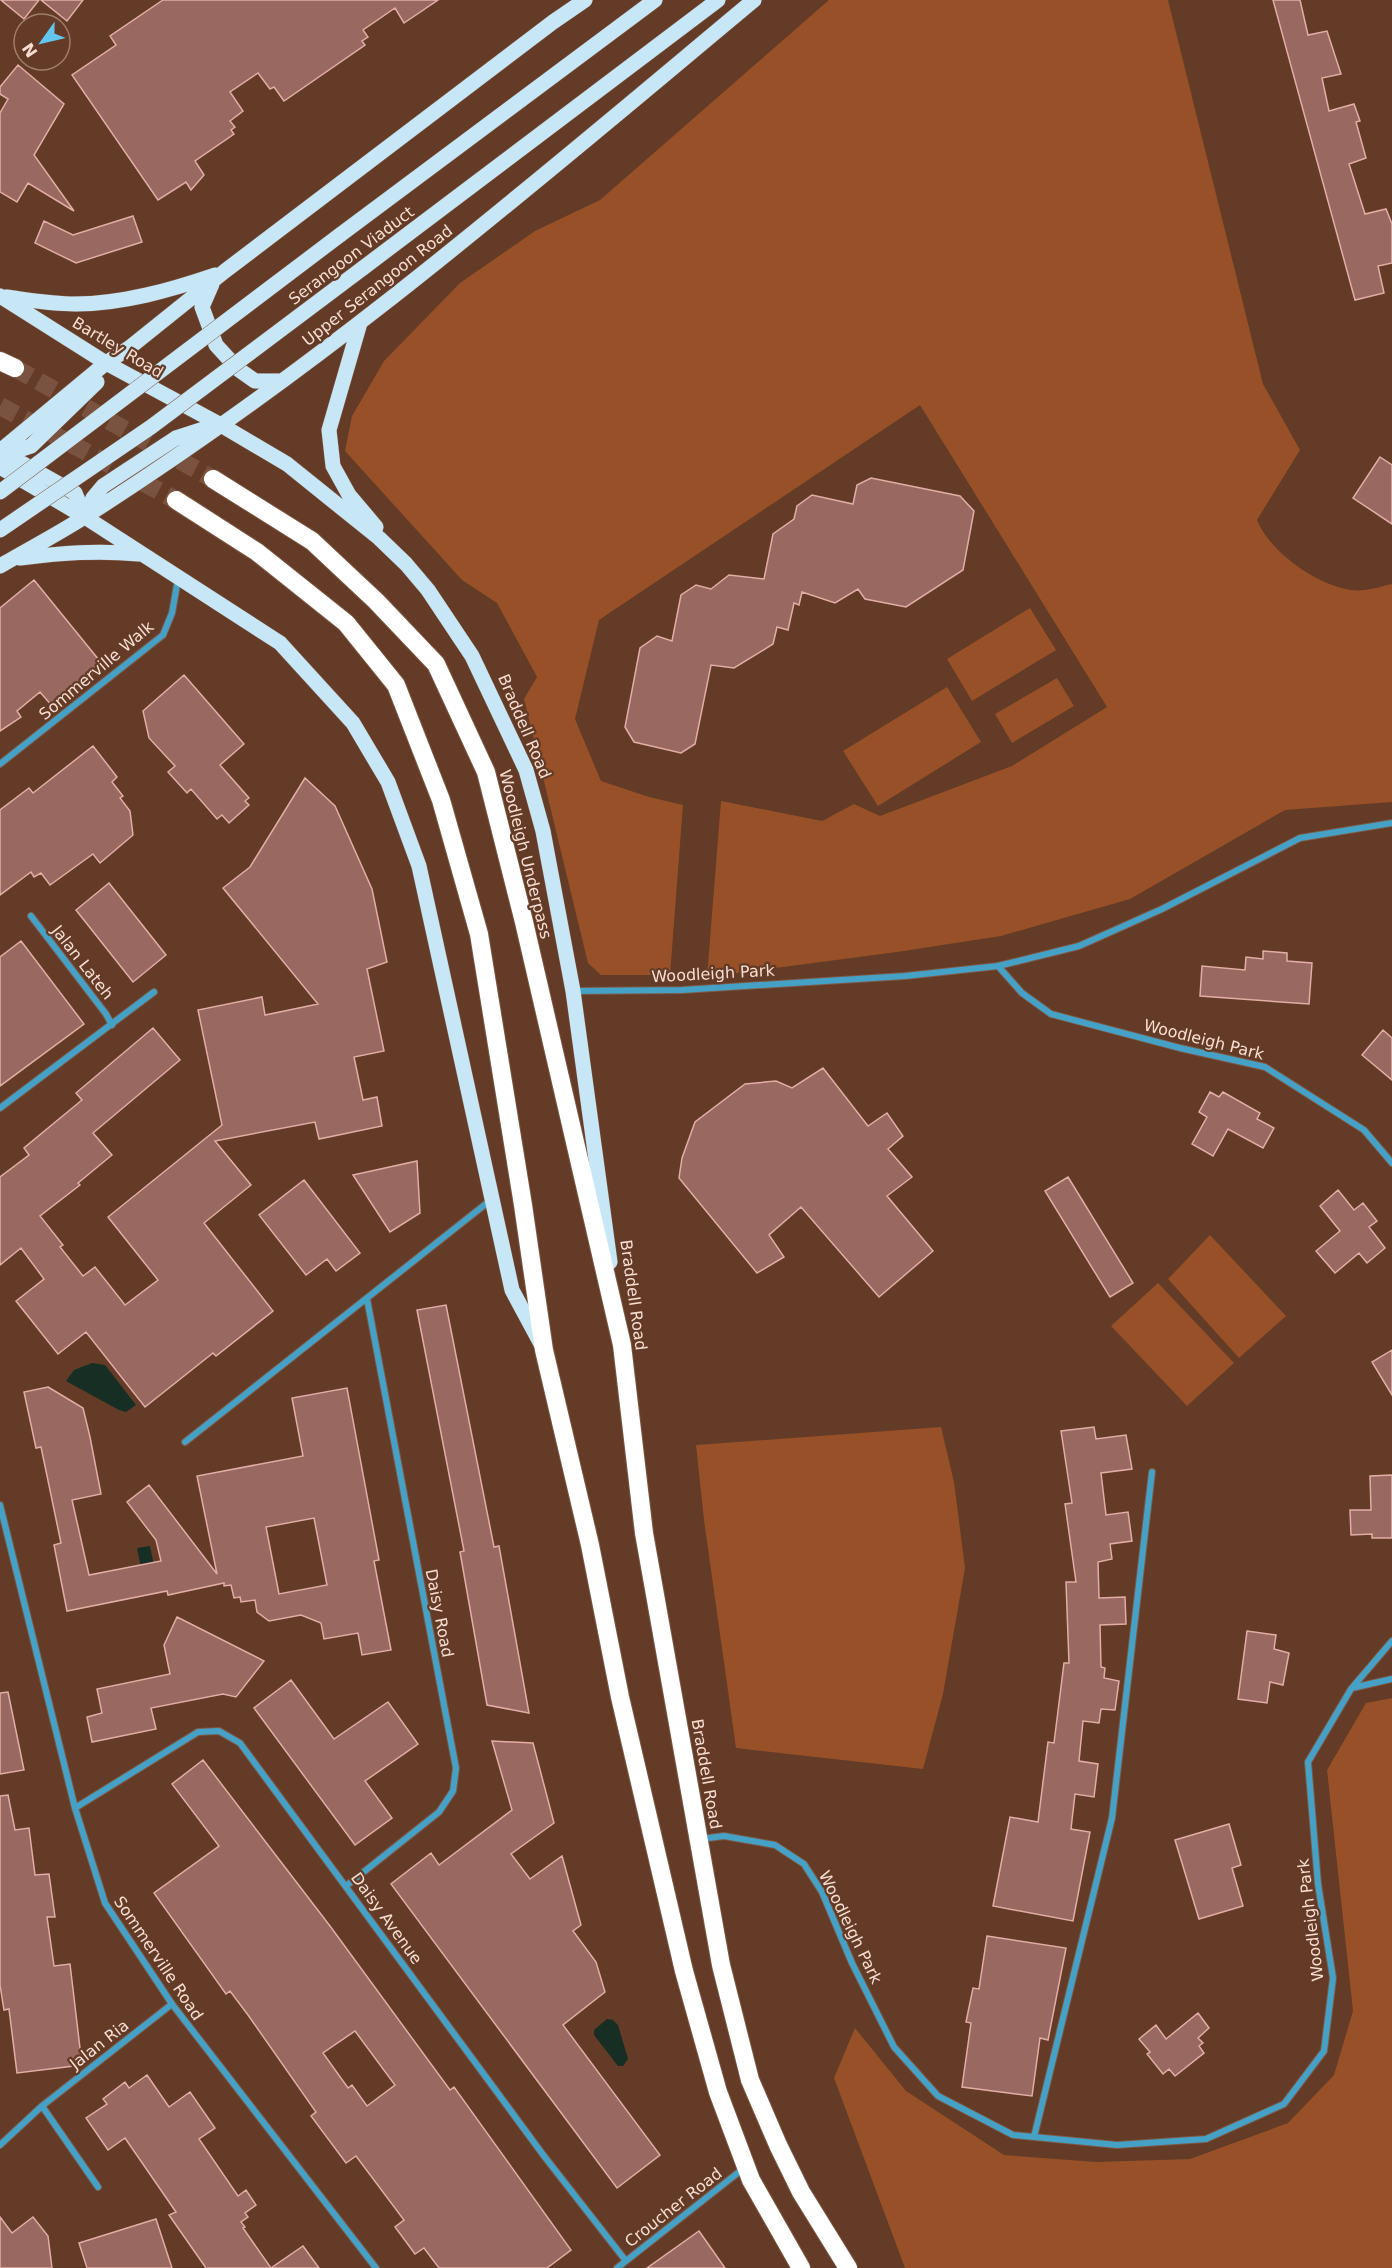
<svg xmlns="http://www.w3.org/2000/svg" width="1392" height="2268" viewBox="0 0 1392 2268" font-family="'DejaVu Sans',sans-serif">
	<rect width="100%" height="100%" fill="#633b26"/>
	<!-- green -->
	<path fill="#975028" d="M829 0H1168L1263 384 1300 450 1257 520C1270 552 1316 585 1351 590 1364 592 1379 587 1392 584V802L1285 810 1130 899 1001 936 897 952 707 977 721 801 822 821 854 804 880 816 1012 766 1107 707 920 405 599 620 575 719 601 781 649 797 683 805 670 975H601L588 963 524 699 537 677 497 603 462 580 345 451 352 416 384 361 460 283 535 231 600 200Z
		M1030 608 1056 650 972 701 947 659Z
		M1057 678 1074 706 1012 743 995 714Z
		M947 687 981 742 878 806 843 751Z
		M1210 1235 1286 1316 1239 1358 1168 1279Z
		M1158 1283 1234 1363 1187 1406 1111 1326Z
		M941 1427 954 1482 965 1568 943 1694 923 1769 736 1748 704 1520 696 1445Z
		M1392 1698V2268H905L834 2078 855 2028 906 2091 1004 2155 1096 2162 1190 2159 1288 2123 1334 2075 1353 2011 1327 1770 1366 1703Z"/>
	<!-- water -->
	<path fill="#172e25" d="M92 1363 105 1365 136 1405 126 1412 119 1410 66 1381 74 1370Z
		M150 1546 159 1591 146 1593 137 1548Z
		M607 2019 613 2020 618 2025 628 2059 623 2066H618L594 2035V2030Z"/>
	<!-- building -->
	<path fill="#996861" stroke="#e3ada5" stroke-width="1.5" fill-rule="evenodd" d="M1 0H39L24 19Z
		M41 0H83L67 21Z
		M163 0H438L404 23 395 8 363 30 368 37 362 41 365 45 284 101 274 87 270 89 258 73 230 92 243 111 230 121 235 127 231 130 234 134 195 161 204 175 191 190 186 182 158 200 72 75 116 45 110 36Z
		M1273 0H1300L1308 35 1327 31 1341 74 1322 78 1329 111 1354 104 1360 121 1356 122 1366 158 1349 164 1365 214 1386 209 1392 224V263L1378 266 1384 293 1355 300Z
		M18 65 64 104 34 155 74 211 28 183 17 202 0 192V113L8 99 0 94V87Z
		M133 216 142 242 76 263 35 243 44 221 73 235Z
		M1380 457 1392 465V524L1353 498Z
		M871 478 960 496 974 511 963 570 906 607 865 599 858 589 835 603 802 592 799 605 794 603 788 630 777 627 773 644 734 668 711 665 695 744 681 753 634 742 625 727 640 648 657 636 672 641 681 595 696 585 711 589 729 575 764 579 773 534 794 519 797 506 812 495 853 504 857 485Z
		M34 580 103 665 52 706 40 692 17 711 21 717 0 731V608Z
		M184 675 244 744 220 765 249 798 245 801 249 805 229 823 222 815 217 819 191 789 187 793 168 772 175 766 149 738 143 711Z
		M93 746 117 777 112 782 123 796 120 798 130 811 133 835 100 863 93 854 50 885 41 873 34 877 31 872 0 895V810L29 788 33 793Z
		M305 778 335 806 372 889 387 962 367 969 384 1051 354 1057 363 1100 377 1097 382 1126 319 1139 315 1122 215 1141 251 1185 204 1223 273 1311 216 1356 213 1353 145 1407 86 1332 58 1354 16 1301 44 1279 21 1248 0 1265V1177L29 1155 24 1148 82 1100 76 1093 153 1028 180 1060 93 1133 112 1155 78 1183 80 1185 40 1216 63 1245 60 1247 83 1276 95 1267 125 1305 158 1280 108 1217 222 1125 198 1010 262 997 265 1015 318 1004 223 888 250 867Z
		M109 883 166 955 133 982 76 910Z
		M21 941 84 1024 0 1086V957Z
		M1263 951 1287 953V961L1312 963 1309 1004 1200 996 1202 966 1245 970 1246 957 1263 959Z
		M1383 1030 1392 1038V1080L1362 1055Z
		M823 1068 868 1126 887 1113 903 1136 888 1149 912 1177 887 1196 933 1251 879 1297 801 1207 769 1235 784 1257 757 1273 679 1178 682 1158 695 1122 745 1084 776 1081 792 1088Z
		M1210 1092 1219 1097 1223 1092 1260 1113 1257 1119 1274 1128 1263 1148 1228 1129 1213 1156 1192 1144 1207 1117 1199 1112Z
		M417 1161 420 1213 390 1232 353 1175Z
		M1068 1177 1133 1283 1110 1297 1045 1191Z
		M304 1180 360 1253 336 1271 327 1259 306 1275 259 1215Z
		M1338 1190 1354 1210 1363 1203 1377 1221 1369 1227 1385 1248 1367 1263 1359 1253 1335 1273 1316 1251 1340 1231 1320 1206Z
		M446 1305 494 1547 499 1546 529 1713 487 1705 460 1552 464 1551 417 1310Z
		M1392 1350V1395L1372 1362Z
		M48 1387 83 1408 90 1437 101 1494 72 1500 89 1575 161 1561 156 1540 127 1502 149 1485 217 1574 197 1476 303 1456 292 1398 347 1388 379 1560 374 1561 391 1650 362 1655 358 1633 324 1639 321 1623 301 1615 269 1621 257 1612 255 1600 241 1602 240 1597 234 1598 231 1585 224 1586V1583L168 1595 167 1591 67 1611 54 1545 61 1543 41 1447 36 1448 24 1392ZM314 1518 327 1585 279 1594 266 1527Z
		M1094 1427 1096 1439 1126 1435 1132 1469 1101 1473 1106 1515 1128 1512 1132 1541 1110 1544 1112 1559 1098 1562 1099 1598 1125 1597 1126 1624 1100 1625 1101 1667 1105 1668 1104 1678 1119 1681 1115 1710 1101 1709 1099 1723 1083 1721 1079 1761 1098 1764 1094 1797 1075 1794 1071 1829 1090 1832 1073 1921 993 1906 1010 1817 1038 1822 1048 1742 1054 1743 1064 1663H1069L1066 1582H1076L1065 1504 1072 1503 1061 1431Z
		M1392 1475V1538H1372V1534L1351 1535 1350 1510H1371L1370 1476Z
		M177 1617 264 1661 236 1697 223 1694 151 1708 156 1729 92 1742 87 1717 102 1713 97 1689 170 1674 164 1645Z
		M1247 1631 1276 1635 1274 1649 1289 1653 1283 1685 1270 1682 1267 1703 1238 1699Z
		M291 1680 334 1739 388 1702 418 1744 365 1781 392 1818 355 1845 254 1708Z
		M8 1692 24 1770 0 1774V1693Z
		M492 1741 533 1743 554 1823 511 1854 530 1879 562 1856 581 1925 573 1931 596 1962 605 1992 563 2025 660 2155 617 2188 391 1884 431 1853 439 1865 512 1810Z
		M203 1760 330 1926 450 2090 454 2087 571 2250 547 2268H439L424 2248 415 2254 395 2227 404 2220 356 2156 346 2163 311 2116 316 2112 248 2015 230 1991 226 1994 154 1893 219 1846 172 1784ZM355 2031 395 2085 367 2106 352 2085 348 2088 323 2053Z
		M8 1795 15 1830 29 1828 35 1875 49 1874 55 1917H47L54 1966 70 1964 82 2065 17 2073 9 2009 4 2010 0 1985V1796Z
		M1229 1824 1241 1865 1232 1868 1243 1906 1199 1919 1175 1840Z
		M987 1936 1066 1948 1048 2040 1040 2038 1032 2096 962 2087 971 2023 966 2022 973 1988 979 1989Z
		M1198 2013 1209 2028 1198 2038 1203 2043 1199 2046 1204 2053 1175 2076 1169 2069 1163 2074 1147 2054 1150 2052 1139 2039 1156 2025 1166 2039Z
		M147 2075 169 2107 190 2092 215 2128 199 2139 238 2196 246 2190 256 2205 245 2213 248 2217 241 2222 245 2227 243 2228 271 2268H206L169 2215 176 2212 125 2138 108 2150 86 2118 107 2104 103 2099 125 2082 129 2088Z
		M0 2217 12 2233 33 2217 48 2236 52 2268H0Z
		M156 2219 172 2268H87L79 2243Z
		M699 2231 725 2268H647Z
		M303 2246 319 2268H271Z"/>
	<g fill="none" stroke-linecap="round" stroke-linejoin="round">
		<!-- highway-tunnel -->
		<path stroke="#795340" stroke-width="18" stroke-dasharray="18 9" stroke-linecap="butt" d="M15 368 213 479
			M0 406 176 500"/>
		<defs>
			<path id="street" d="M0 764 163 635 172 613 178 579
				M31 916 106 1014 112 1025
				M998 966 1022 993 1051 1014 1180 1048 1265 1067 1364 1130 1392 1163
				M574 991 682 990 905 976 998 966 1079 946 1162 909 1300 838 1392 823
				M0 1108 154 992
				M185 1442 492 1199
				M0 1505 75 1808 105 1903 172 2004 376 2268
				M1352 1688 1392 1679
				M75 1808 198 1732 219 1731 240 1743 544 2156 626 2261
				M700 1839 724 1836 775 1845 804 1864 822 1892 852 1963 894 2047 938 2096 1013 2135 1117 2145 1206 2139 1284 2104 1324 2051 1333 1978 1318 1884 1308 1762 1351 1689 1392 1641
				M346 1886 439 1812 453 1791 456 1768 367 1299
				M42 2106 98 2187
				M1034 2137 1112 1818 1152 1472
				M0 2145 42 2106 172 2004
				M617 2268 744 2168"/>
			<path id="primary" d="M340 235 655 0
				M363 268 718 0
				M212 284 202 307 216 345 238 369 255 381H281
				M0 296 106 363 221 425 287 464 379 538 406 564 428 590 472 656 526 770 543 831 573 991 610 1262
				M6 297C29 300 52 304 75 304 122 304 171 290 215 275
				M360 323 329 430 333 466 349 495 376 527
				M0 451 106 363 129 348 225 271 553 22 585 0
				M0 456 31 446 97 382
				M0 461 20 462 75 493 85 517
				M0 467 85 517 280 643 353 723 388 782 419 866 512 1290 541 1344
				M85 517 93 498 103 486 176 438 207 428
				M20 558C62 553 97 550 139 554
				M0 566C29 549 58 534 86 516 324 365 538 180 754 0"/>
			<path id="highway" d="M0 361 15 368
				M213 479 312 541 376 601 436 664 486 772 524 922 622 1345 644 1533 721 1965 750 2080 778 2145 801 2192 848 2268
				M176 500 257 552 346 623 396 685 441 800 479 934 523 1205 544 1350 590 1545 620 1697 684 1971 718 2092 751 2180 801 2268"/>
		</defs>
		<!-- street casing -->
		<use href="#street" stroke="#7e5845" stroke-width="8"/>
		<!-- primary casing -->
		<use href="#primary" stroke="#7e5845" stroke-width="16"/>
		<!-- highway casing -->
		<use href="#highway" stroke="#7e5845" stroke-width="20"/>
		<!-- street -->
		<use href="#street" stroke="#45a1c6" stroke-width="6"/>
		<!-- primary -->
		<use href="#primary" stroke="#c8e7f6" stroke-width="15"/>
		<!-- highway -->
		<use href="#highway" stroke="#fff" stroke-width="18"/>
		<defs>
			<path id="primary-bridge" d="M0 492 340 235
				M0 530 151 427 363 268"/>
		</defs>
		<!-- primary-bridge casing -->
		<use href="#primary-bridge" stroke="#7e5845" stroke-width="16" stroke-linecap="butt"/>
		<!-- primary-bridge -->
		<use href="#primary-bridge" stroke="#c8e7f6" stroke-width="15"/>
	</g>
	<g text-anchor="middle" stroke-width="4.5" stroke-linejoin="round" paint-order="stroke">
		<!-- street labels -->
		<g font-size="16" fill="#f7ded1" stroke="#633b26">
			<text transform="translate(351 255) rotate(-37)" y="6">Serangoon Viaduct</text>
			<text transform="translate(377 285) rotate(-38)" y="6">Upper Serangoon Road</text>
			<text transform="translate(118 347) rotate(31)" y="6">Bartley Road</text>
			<text transform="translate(96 670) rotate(-40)" y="6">Sommerville Walk</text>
			<text transform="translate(525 726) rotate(67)" y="6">Braddell Road</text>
			<text transform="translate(526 854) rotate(76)" y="6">Woodleigh Underpass</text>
			<text transform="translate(83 962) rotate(52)" y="6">Jalan Lateh</text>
			<text transform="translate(713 973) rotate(-3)" y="6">Woodleigh Park</text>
			<text transform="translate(1204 1039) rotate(14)" y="6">Woodleigh Park</text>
			<text transform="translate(634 1295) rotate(82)" y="6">Braddell Road</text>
			<text transform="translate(440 1613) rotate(79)" y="6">Daisy Road</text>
			<text transform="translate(707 1774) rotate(80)" y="6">Braddell Road</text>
			<text transform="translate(387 1918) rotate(54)" y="6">Daisy Avenue</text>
			<text transform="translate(1310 1920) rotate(-97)" y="6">Woodleigh Park</text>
			<text transform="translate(851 1927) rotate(64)" y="6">Woodleigh Park</text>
			<text transform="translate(159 1958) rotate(56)" y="6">Sommerville Road</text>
			<text transform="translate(99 2044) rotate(-38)" y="6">Jalan Ria</text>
			<text transform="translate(673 2207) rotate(-38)" y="6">Croucher Road</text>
		</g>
	</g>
	<!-- north arrow -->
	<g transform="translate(42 42) rotate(236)"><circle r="28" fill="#633b26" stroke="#9e7c6a" stroke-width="1.5"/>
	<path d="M0-4.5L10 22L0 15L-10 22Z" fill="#64c5ee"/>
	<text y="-9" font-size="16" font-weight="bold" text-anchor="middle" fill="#f7ded1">N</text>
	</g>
</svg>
